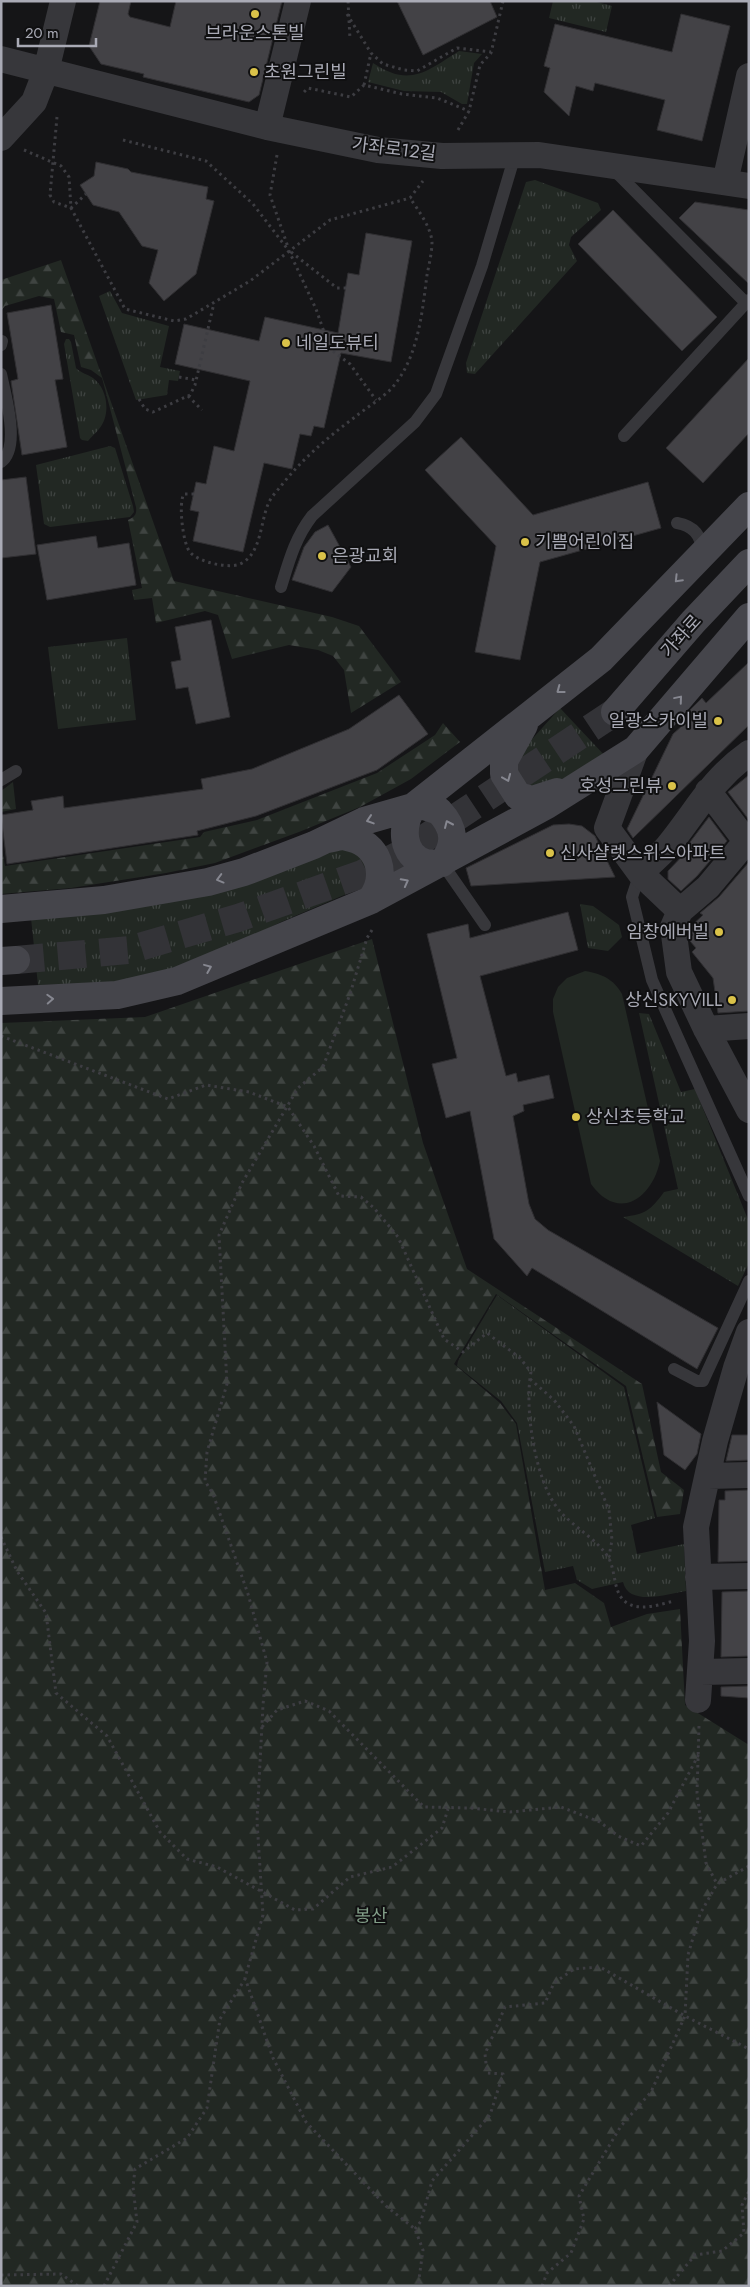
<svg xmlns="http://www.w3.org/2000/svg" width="750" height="2287" viewBox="0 0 750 2287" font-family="Jost,'Noto Sans KR',sans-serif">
	<defs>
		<pattern id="grass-tufts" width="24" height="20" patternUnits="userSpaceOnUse" patternTransform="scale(1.25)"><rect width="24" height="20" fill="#222823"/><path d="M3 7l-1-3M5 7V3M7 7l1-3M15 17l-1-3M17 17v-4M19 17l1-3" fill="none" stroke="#3f4441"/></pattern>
		<pattern id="forest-firs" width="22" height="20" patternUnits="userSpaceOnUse" patternTransform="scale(1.25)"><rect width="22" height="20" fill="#222823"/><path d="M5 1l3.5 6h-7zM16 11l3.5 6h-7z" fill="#3f4441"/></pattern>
	</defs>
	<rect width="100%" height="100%" fill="#151517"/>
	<!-- grass -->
	<path fill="url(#grass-tufts)" d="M553 1H593L612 6 606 32 549 18Z
		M459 51 482 54 474 63 467 104H462L441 92 404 91 368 82 373 63C410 88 427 71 459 51Z
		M535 180 598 203 601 210 571 237 569 245 577 261 475 374 467 373 466 363 526 182Z
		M110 291 122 313 169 326 160 367 180 371 178 381 169 380 167 395 136 400 99 296Z
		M66 339H69L71 342 76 368C80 373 88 374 93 378 108 389 111 415 99 429 96 433 91 437 88 441L82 440 80 438 64 344Z
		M110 446 115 448 133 506 134 512 130 517 50 527 44 524 36 465Z
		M127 638 136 720 58 729 48 647Z
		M560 708 607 758 537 791 525 785 515 774 517 756Z
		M347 843 367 862 365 886 281 922 179 971 116 983 38 985 31 918Z
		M580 904 593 906 619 925 622 937 608 951 588 948Z
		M639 1013 649 1014 681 1092 695 1089 749 1222V1263L738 1286 623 1217C646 1214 650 1211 664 1192L678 1189Z
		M497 1295 624 1387 655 1518 631 1525 637 1554 684 1544 686 1591C668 1594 629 1607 623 1582L592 1589 577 1580 573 1566 545 1572 517 1423 501 1401 457 1366 458 1361Z"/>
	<!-- forest -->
	<path fill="url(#forest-firs)" d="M61 260 174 581 332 617 359 626 401 682 351 713 344 670 333 656 318 650 289 645 232 659 218 615 205 611 156 623 152 598 134 600 132 590 142 588 128 520C135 517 137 514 136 507L102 378 91 370 81 367 74 335 61 332 54 299 39 296 5 306 1 311V280Z
		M443 723 460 742 411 779 360 807 299 832 215 863 166 873 71 888 1 894V845L5 866 200 837 204 832 257 820 377 773 435 735Z
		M13 782 16 809 1 812V791Z
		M372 939 423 1143 467 1269 642 1384 661 1472 684 1490 680 1514 657 1517 626 1386 496 1294 454 1364 500 1403 516 1424 545 1590 575 1583 604 1603 611 1627 647 1614 680 1609 685 1705 749 1745V2286H1V1023L145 1017Z"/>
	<!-- pitch -->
	<path fill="#222823" d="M585 971C603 974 613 979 622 994L660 1161C652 1199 618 1222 591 1184L553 1012V999L558 987 567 978Z"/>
	<!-- building -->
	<path fill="#434246" stroke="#302f32" d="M100 1H131L128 14 130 17 170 27 176 1H282L259 95 249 102 143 77 144 74 101 64 89 46Z
		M397 1H490L497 17 423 55Z
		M681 14 730 26 702 141 657 130 665 100 595 83 593 91 576 86 569 116 544 92 550 68 544 66 555 24 672 52Z
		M96 162 128 169 131 172 208 187 206 199 214 201 196 274 164 301 149 283 158 250 142 246 119 212 93 205 80 185 94 176Z
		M695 202 749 210V284L679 218Z
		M613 210 717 317 682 351 578 244Z
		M366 233 412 241 391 362 341 353 324 428 314 426 311 436 300 434 292 469 264 463 243 552 193 541 199 512 190 510 196 482 206 484 214 446 234 451 250 381 175 364 184 324 259 341 265 317 338 333 348 273 359 275Z
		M51 305 63 379 55 380 67 447 22 455 11 381 18 379 7 313Z
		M749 358V433L703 483 666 448Z
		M461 437 533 515 648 482 661 528 540 562 520 660 475 652 496 546 425 470Z
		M26 477 36 554 1 558V480Z
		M328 525 351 567 332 592 292 580 304 547 315 532Z
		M96 536 98 548 129 543 136 585 47 600 37 545Z
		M211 620 230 717 196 724 188 687 176 689 171 662 181 660 175 627Z
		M749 662V725L633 838 627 829 673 734 692 717 688 712 702 698 706 703Z
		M399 695 428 734 377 770 256 816 197 831 198 835 7 864 1 815 33 810 31 801 63 796 64 808 203 789 201 779 252 769 349 729Z
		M749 775V820L728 792Z
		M709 817 727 841 697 876 681 891 668 879V871L687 851 684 850Z
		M569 824 582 826 595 836 615 877 471 886 466 868 553 825Z
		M749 862V1011L718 1013 713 978 692 952 696 948 690 941V938L693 935 688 929 703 915 700 913 719 897Z
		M568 912 578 950 480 976 506 1076 516 1073 518 1082 549 1075 554 1098 523 1105 524 1111 513 1116 529 1204 535 1219 548 1230 718 1328 697 1369 532 1268 527 1276 494 1239 470 1111 446 1118 432 1064 457 1058 427 934 468 924 470 938Z
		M657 1402 701 1434 697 1454 685 1470 664 1455Z
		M732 1435H749V1460L726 1461Z
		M749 1490V1561L718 1562 719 1500H725V1491Z
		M749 1591V1656L721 1657 722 1592Z
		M749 1686V1698L721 1696V1687Z"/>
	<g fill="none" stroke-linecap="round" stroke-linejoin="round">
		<!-- secondary-tunnel -->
		<path stroke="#333337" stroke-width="28" stroke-dasharray="28 14" stroke-linecap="butt" d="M16 960 129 950 238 918 362 874 401 854 615 712"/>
		<!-- path -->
		<path stroke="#3d3d42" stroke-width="3" stroke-dasharray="2.5 4" stroke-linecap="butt" d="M348 1 350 39
			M347 14 371 53 383 64 404 70 417 71 457 48 491 52
			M364 85 371 53
			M304 92 308 88 351 97 364 85 402 94 437 98 469 111
			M57 117 50 195 54 202 71 208 86 194
			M458 130 469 111 480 65 491 53 503 1
			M123 140 206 161 253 204 289 251 316 309 330 349 350 364 376 400
			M24 150 61 166 69 177 71 208 125 309 174 321 186 319 250 281 330 220 410 198 423 181
			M277 155 270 195 288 247
			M291 252 337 288H346
			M179 377 196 380
			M188 396 202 410
			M139 399 145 409 153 412 190 395 195 385 214 303
			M194 494H184C178 502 183 545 190 552 198 562 228 569 240 564 262 554 260 521 269 502 272 496 277 491 281 486 302 459 327 438 355 417 366 408 381 399 391 389 418 359 422 314 427 275 429 265 432 252 432 242 431 227 418 210 410 198
			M372 930 367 938 350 994 323 1067 298 1088 242 1183 219 1235 227 1384 207 1452 205 1481 213 1494 248 1594 267 1662 263 1705 257 1821 263 1915 245 1978 273 2058 306 2122 386 2206 415 2229 423 2250 418 2286
			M1 1036 168 1099 206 1085 249 1092 288 1107 314 1146 339 1196 361 1197 374 1208 398 1237 444 1339 463 1352 487 1333 520 1358 531 1372C524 1407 535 1482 559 1510 573 1527 597 1539 608 1557 617 1572 612 1596 629 1604 642 1611 661 1604 674 1601
			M530 1379 554 1400 574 1426 609 1510 612 1540 609 1557
			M1 1537 17 1571 46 1613 56 1693 107 1736 160 1832 187 1859 217 1867 295 1910 313 1909 350 1877 392 1867 442 1828 448 1809
			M699 1726 697 1793 706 1863 717 1884
			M262 1727 277 1710 305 1701 329 1711 424 1807 470 1808 510 1812 561 1807 600 1822 618 1836 641 1846 668 1813 700 1752
			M415 2229 421 2221 432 2181 490 2115 503 2074 487 2073 485 2054 505 2007 545 2003 554 1983 574 1969 600 1967 685 2016 749 2049
			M1 2275 61 2274 78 2286
			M104 2286 137 2222 133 2187 135 2169 187 2138 207 2108 220 2019 245 1979
			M542 2286 547 2273 571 2253 584 2219 579 2196 621 2126 651 2092 685 2016 688 1955 700 1914 717 1884 749 1866
			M669 2286 695 2255 722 2251 744 2233 742 2205 749 2191"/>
		<!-- lane -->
		<path stroke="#37373b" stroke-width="12" d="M613 169 746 303 749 300
			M1 345 2 341
			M1 374C5 394 21 448 1 462
			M624 436 746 303
			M677 523C694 526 703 536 701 554
			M281 587C289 561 295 538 312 516L415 422 436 394 482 266 515 155
			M1 780 16 771
			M442 863 485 925
			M640 873 632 897 652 980 749 1196
			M674 1369 697 1381H703L749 1281"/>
		<!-- street -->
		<path stroke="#37373b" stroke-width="26" d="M1 59 267 127 378 150 442 156 539 155 749 186
			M267 127 298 1
			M1 138 34 102 46 71 63 1
			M725 182 749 76
			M636 749 607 828 640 873 680 911
			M708 791 746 841
			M749 838 708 887 680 911 673 927 679 972 706 1029 749 1110
			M640 873C649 864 660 856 668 846 696 812 711 780 749 753
			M706 1029 749 1026
			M708 1476 749 1475
			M698 1577 749 1576
			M701 1672 749 1671
			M698 1700 702 1641 696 1527 715 1441 736 1368 749 1332"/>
		<!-- secondary -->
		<path stroke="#45454b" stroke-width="28" d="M615 712 693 622 749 563
			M524 725 504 761V774L518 796 532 800 557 792
			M424 806 439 811C455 828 457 845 442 863 437 863 430 864 426 863 400 856 401 824 413 807Z
			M328 839C334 838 341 835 347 837 379 843 389 875 371 900
			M1 909 104 900 208 882 244 872 314 845 364 821 413 807 601 659 749 506
			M1 961 16 960
			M1 1001 117 995 177 981 371 900 547 805 636 749 749 617"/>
	</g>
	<!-- one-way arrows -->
	<defs><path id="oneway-chevron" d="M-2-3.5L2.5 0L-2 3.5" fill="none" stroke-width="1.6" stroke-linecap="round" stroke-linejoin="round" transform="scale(1.25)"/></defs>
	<g stroke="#868790">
		<use href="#oneway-chevron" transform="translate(678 579) rotate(134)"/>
		<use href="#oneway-chevron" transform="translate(560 690) rotate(143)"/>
		<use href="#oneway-chevron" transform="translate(679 699) rotate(-50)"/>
		<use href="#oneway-chevron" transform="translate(507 778) rotate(67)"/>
		<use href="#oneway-chevron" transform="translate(370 820) rotate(162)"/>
		<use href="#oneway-chevron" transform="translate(448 824) rotate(-114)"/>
		<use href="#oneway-chevron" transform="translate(220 879) rotate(165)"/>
		<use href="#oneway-chevron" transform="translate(405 882) rotate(-28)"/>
		<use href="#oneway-chevron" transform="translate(208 968) rotate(-22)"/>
		<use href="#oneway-chevron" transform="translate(50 999) rotate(-3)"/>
	</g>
	<!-- markers -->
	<g fill="#dac249" stroke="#101011" stroke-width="2">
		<circle cx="255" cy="14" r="5"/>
		<circle cx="254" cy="72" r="5"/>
		<circle cx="286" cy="343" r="5"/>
		<circle cx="525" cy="542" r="5"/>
		<circle cx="322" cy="556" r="5"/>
		<circle cx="718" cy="721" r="5"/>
		<circle cx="672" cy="786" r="5"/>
		<circle cx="550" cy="853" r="5"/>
		<circle cx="719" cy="932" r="5"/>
		<circle cx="732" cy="1000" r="5"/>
		<circle cx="576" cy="1117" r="5"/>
	</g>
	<g text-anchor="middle" stroke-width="4" stroke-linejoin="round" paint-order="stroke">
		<!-- poi labels -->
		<g font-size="18" fill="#a9aab5" stroke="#101011" text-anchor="start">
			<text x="255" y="39" text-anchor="middle">브라운스톤빌</text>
			<text x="264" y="78">초원그린빌</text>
			<text x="296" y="349">네일도뷰티</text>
			<text x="535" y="548">기쁨어린이집</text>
			<text x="332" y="562">은광교회</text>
			<text x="708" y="727" text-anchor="end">일광스카이빌</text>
			<text x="662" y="792" text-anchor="end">호성그린뷰</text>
			<text x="560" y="859">신사샬렛스위스아파트</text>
			<text x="709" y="938" text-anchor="end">임창에버빌</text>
			<text x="722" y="1006" text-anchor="end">상신SKYVILL</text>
			<text x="586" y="1123">상신초등학교</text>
		</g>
		<!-- street labels -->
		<g font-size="18" fill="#a9aab5" stroke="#101011">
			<text transform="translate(394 149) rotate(7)" y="6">가좌로12길</text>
			<text transform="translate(681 636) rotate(-48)" y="6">가좌로</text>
		</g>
		<!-- park labels -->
		<g font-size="18" fill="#829e88" stroke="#101011">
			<text x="371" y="1922">봉산</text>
		</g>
	</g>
	<!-- border -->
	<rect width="750" height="2287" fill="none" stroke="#a9aab5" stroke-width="5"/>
	<!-- scale -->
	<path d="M18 38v8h78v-8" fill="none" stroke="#a9aab5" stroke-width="2.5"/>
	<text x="25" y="38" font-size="15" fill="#a9aab5" stroke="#101011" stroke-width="4" paint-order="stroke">20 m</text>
</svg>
